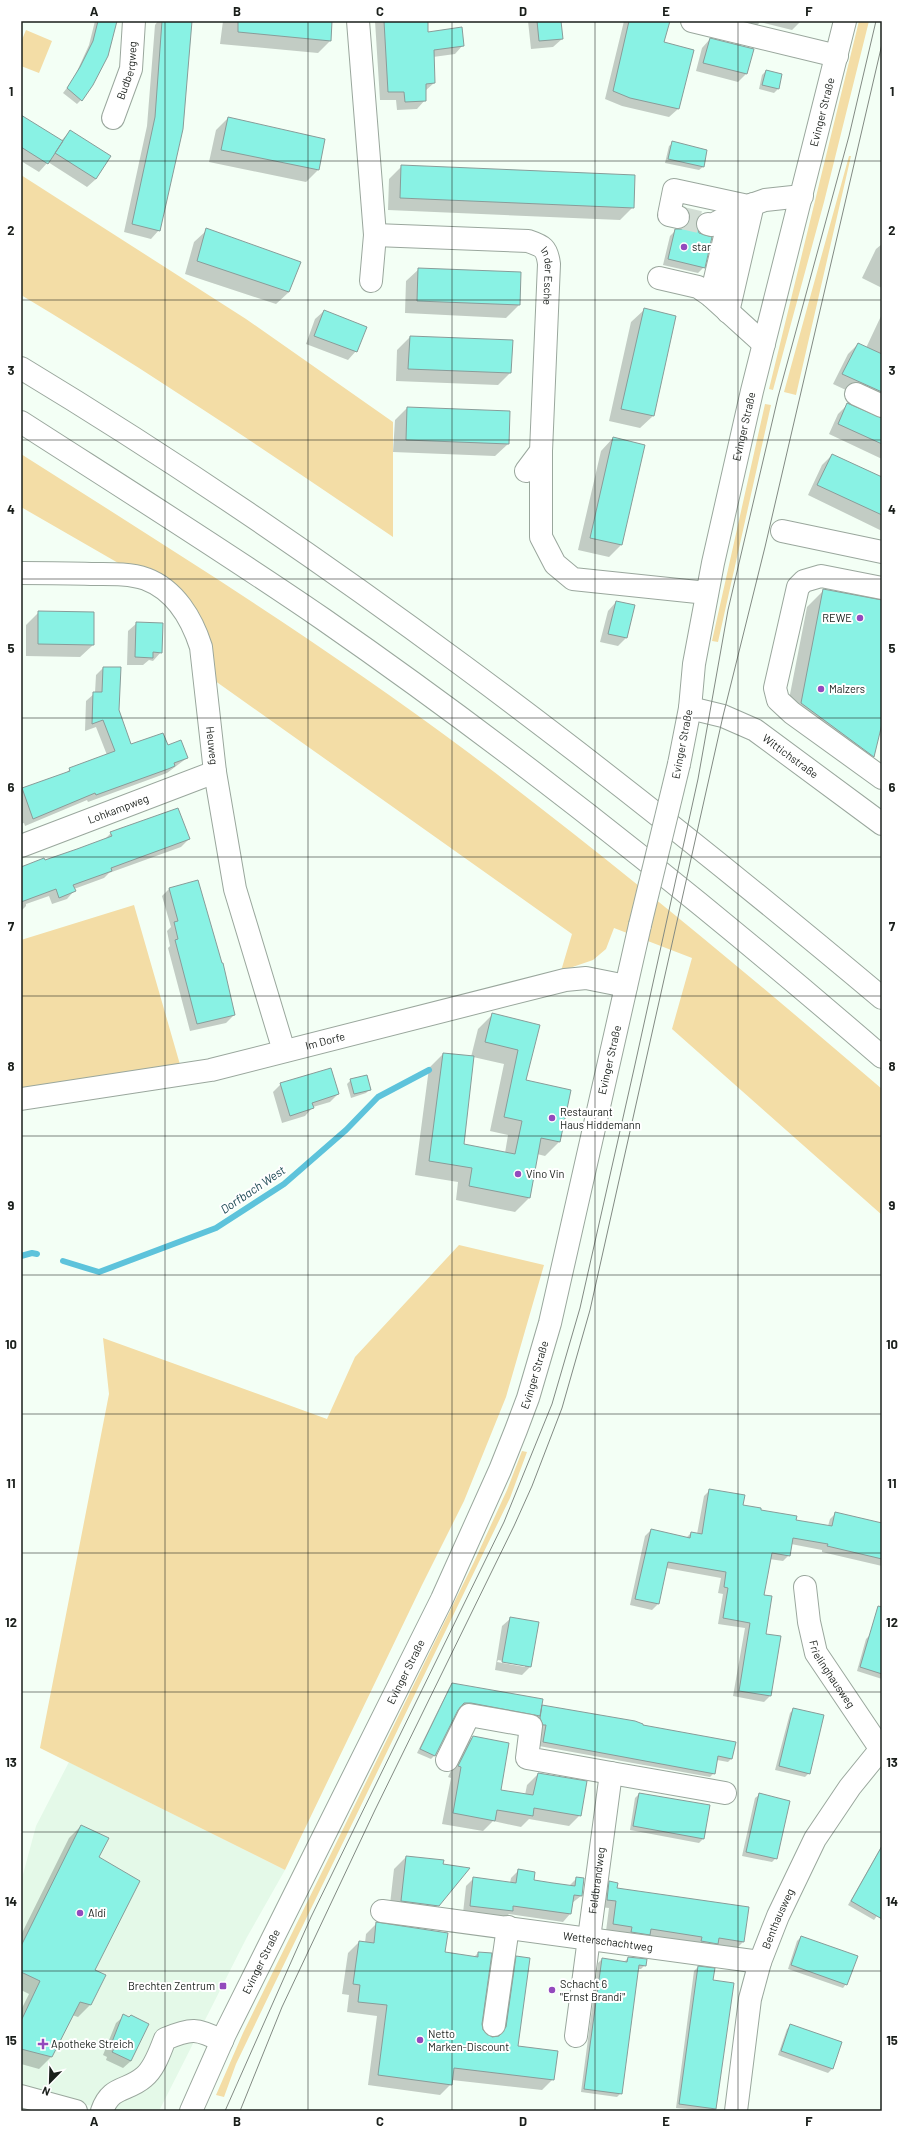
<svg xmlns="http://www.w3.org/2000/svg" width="903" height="2132" viewBox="0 0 903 2132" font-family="Barlow,sans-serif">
	<rect width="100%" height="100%" fill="#f3fff5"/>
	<!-- built -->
	<path fill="#e4f9e8" d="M69 1762 285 1870 247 1937 160 2109 117 2110 81 2104 21 2087V1882L36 1826Z"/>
	<!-- green -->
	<path fill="#f3dda6" d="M859 21H869L824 202 773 390 769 389Z
		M26 30 52 41 39 73 21 66V42Z
		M849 156H851L796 395 784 392Z
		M21 175 246 319 393 422V537C271 454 148 371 21 295Z
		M765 404 771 405 718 642 712 641Z
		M21 454C172 550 325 645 469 753 611 860 747 973 882 1089V1215L672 1029 692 958 614 928 606 949 593 960 561 971 572 934 204 673 201 647 146 579 21 507Z
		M134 905 183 1075 21 1099V940Z
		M459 1245 544 1265 506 1397 464 1501 422 1585 285 1870 40 1748 109 1394 103 1338 327 1419 355 1357Z
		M522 1451 527 1452 510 1498 273 1987 236 2064 224 2097 216 2095 243 2033 474 1562 507 1490Z"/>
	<!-- shadow -->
	<path fill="#0003" fill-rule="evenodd" d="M95 21H117L81 100 77 104 63 93 73 80 89 45Z
		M158 21H191L159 230 151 239 124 232 147 126 155 25Z
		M223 21H331L330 41 318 53 220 44Z
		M375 21H427V33L463 45 455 54 433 57 434 83 425 91V100L417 109 397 110 396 100H380Z
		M528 21H560L562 39 553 47 531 49Z
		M624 21H668L663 43 693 50 678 109 669 117 622 106 605 99Z
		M707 21H801L792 30 760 22 751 32Z
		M710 39 746 74 738 82 696 71 702 48Z
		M766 71 778 89 774 93 759 89 762 75Z
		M21 116 61 141 70 131 96 179 87 187 48 162 39 172 21 161Z
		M228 118 318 170 306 182 209 162 216 130Z
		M673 143 703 167 699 170 665 163 669 146Z
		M402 166 633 207 620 220 388 210 389 179Z
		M689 213 695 220 704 267 698 273 663 265 670 236 676 230 683 229 684 219Z
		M207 230 289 292 276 304 185 274 194 242Z
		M882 244V288L862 278 876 249Z
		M419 269 519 305 506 318 405 313 406 281Z
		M644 310 653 416 640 428 609 421 631 322Z
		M324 311 356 351 348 360 306 344 315 319Z
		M882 314V411L878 405 833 384 848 354 858 344 866 348Z
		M410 337 510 373 498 385 396 381 397 350Z
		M848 404 882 418V459L829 434 838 414Z
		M407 408 508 444 495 456 393 452 395 420Z
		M613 438 621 545 609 557 578 550 601 451Z
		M832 455 882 479V531L808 495 822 465Z
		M824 590 882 602V728L880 727 873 756 857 773 785 720 807 607Z
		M616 602 626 638 618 646 600 642 608 611Z
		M39 612 93 645 80 657 26 656V625Z
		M137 623 161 652 153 661 149 660 143 665H127L128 631Z
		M103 668 130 745 167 747 187 758 167 773 88 802 87 800 25 826 24 823 21 824V789L66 773 70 769 107 755 96 727 85 731 86 701 95 693 96 675Z
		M111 833 189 839 181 847 109 873 104 878 74 889V891L67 899 52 904 49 896 26 904V906L21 911V868L44 862 104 840Z
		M169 889 234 1015 226 1023 190 1031 168 948 170 946 167 931 171 927 162 896Z
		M492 1015 538 1026 525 1081 559 1142 545 1156 537 1154 529 1198 515 1212 456 1200 458 1182 415 1175 429 1068 443 1054 471 1057 478 1029ZM473 1057 504 1064 490 1131 508 1135 505 1153 463 1145Z
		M351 1080 370 1089 366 1093 351 1098 347 1084Z
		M281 1084 338 1094 330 1102 313 1107 305 1116 282 1123 273 1092Z
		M710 1490 742 1506 795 1521 828 1526 830 1519 836 1513 882 1524V1566L822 1552V1550L791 1544 789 1555 783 1561 769 1559 763 1595 770 1696 764 1702 733 1696 745 1628 718 1624 723 1594 718 1593 721 1578 666 1568 658 1604 652 1610 630 1605 645 1536 651 1530 686 1538 691 1533 697 1534 704 1496Z
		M511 1618 530 1667 522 1675 495 1670 502 1626ZM498 1660 525 1665V1667L497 1662Z
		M870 1635 882 1638V1679L857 1671 866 1639Z
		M453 1684 540 1708 543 1706 642 1726 732 1758 728 1762 717 1760 714 1773 710 1777 539 1746 542 1729 467 1706 459 1707 435 1755 431 1759 417 1753 449 1688Z
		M794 1709 809 1773 805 1777 775 1770 790 1713Z
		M473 1737 500 1791 525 1795 527 1785 538 1774 580 1815 569 1826 529 1819 521 1827 493 1821 483 1831 442 1824 451 1778 448 1777 462 1748Z
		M639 1794 703 1839 699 1843 630 1830 635 1798Z
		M759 1795 776 1858 772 1862 742 1856 755 1798Z
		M81 1826 98 1858 94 1970 105 1975 90 2005 78 2017 72 2015 52 2056 39 2069 21 2064V2010L29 1994 21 1990V1935L69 1838Z
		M882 1845V1909L874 1920 848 1905Z
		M406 1857 442 1865 439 1904 427 1917 389 1913 394 1869Z
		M519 1870 533 1881 569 1886 577 1878 581 1896 572 1903 570 1914 563 1922 509 1914 504 1919 463 1913 466 1886 474 1878 510 1883 511 1878Z
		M610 1882 616 1889 744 1941 736 1949 606 1931 609 1908 600 1907 602 1890Z
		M377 1923 444 1953 474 1957 478 1953 482 2031 492 2038H496L506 1968 517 1957V2047L553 2079 542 2090 452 2080 451 2084 440 2095 368 2085 377 2016 347 2012 349 1995 342 1994 348 1953 359 1942 365 1943 366 1934Z
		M801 1937 846 1984 843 1988 788 1969 797 1941Z
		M628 1958 645 1965 641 1969H638L621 2093 617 2097 581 2092 598 1963 602 1959 624 1962Z
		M698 1967 712 1980 716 2109 713 2111 676 2108 694 1971Z
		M124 2016 129 2018 131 2061 123 2068 106 2060 107 2057 103 2055 116 2023Z
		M791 2025 841 2042 832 2069 828 2073 778 2055 787 2029Z
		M458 2110 468 2111H456Z"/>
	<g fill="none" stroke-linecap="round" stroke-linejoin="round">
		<!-- stream -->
		<path stroke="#5dc3db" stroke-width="6" d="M21 1256 32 1253 37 1254
			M63 1261 99 1272 216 1228 284 1184 346 1130 378 1097 429 1070"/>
	</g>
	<!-- building -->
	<path fill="#89f2e4" stroke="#899c99" d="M98 21H117L108 56 93 85 82 101 67 88 80 67 93 41Z
		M162 21H192L183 129 160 231 132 224 155 117Z
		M238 21H332L331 41 238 32Z
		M384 21H428V32L462 27 464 46 434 50 435 83 426 84V101L405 102 404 92H388Z
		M537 21H561L563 39 539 41Z
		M629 21H670L664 42 694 50 679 109 630 98 613 91Z
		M710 38 754 49 747 74 703 63Z
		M766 70 782 74 779 89 762 85Z
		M21 115 63 141 48 164 21 147Z
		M228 117 325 139 319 170 221 150Z
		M70 130 111 156 96 179 55 153Z
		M672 141 707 150 704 167 668 159Z
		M401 165 635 175 634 208 400 198Z
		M689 212 700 215 696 221 699 233 712 237 705 268 668 259 675 229H682L687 225 690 219Z
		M206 228 301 262 289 292 197 261Z
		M418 268 521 272 520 305 417 301Z
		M644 308 676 316 654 416 621 409Z
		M324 310 367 327 357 352 314 336Z
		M410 336 513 340 511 373 408 369Z
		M858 343 882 354V392L842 374Z
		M847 403 882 418V444L838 424Z
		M407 407 510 411 509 444 406 440Z
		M613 437 645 445 622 545 590 538Z
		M832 454 882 477V515L817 485Z
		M823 589 882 600V724L874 757 801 703Z
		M616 601 635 605 627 638 608 634Z
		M38 611 94 612V645L38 644Z
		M136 622 163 623 162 653 153 652V658L135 657Z
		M103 667H121L119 710 131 744 163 733 168 745 181 740 188 758 174 763 175 766 168 769 96 795 95 793 33 819 22 788 70 771 69 768 115 751 103 720 92 724 93 692H102Z
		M178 808 190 839 111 868 112 871 73 885 76 891 59 898 56 889 21 902V867L44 858 45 860 77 849 112 836 110 832Z
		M198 880 222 963H223L235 1015 197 1024 175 940 178 939 174 922 178 921 169 888Z
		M492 1013 540 1025 526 1080 571 1090 560 1142 541 1138 530 1198 469 1186 472 1168 429 1161 443 1053 474 1056 464 1144 515 1154 522 1121 504 1117 518 1050 485 1042Z
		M331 1068 339 1094 312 1103 314 1108 290 1116 280 1083Z
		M367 1075 371 1090 354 1094 350 1079Z
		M709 1489 745 1495 743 1505 761 1508V1510L797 1516 796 1520 832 1526 835 1512 882 1523V1559L827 1546 828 1544 793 1538 790 1556 772 1553 764 1595 772 1596 766 1634 781 1636 771 1696 739 1691 750 1623 723 1618 728 1588 724 1587 726 1572 668 1562 659 1604 635 1599 651 1529 690 1538 691 1532 702 1534Z
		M878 1606 882 1607V1674L860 1667Z
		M510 1617 539 1622 531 1667 502 1662Z
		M452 1683 543 1699 540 1716 471 1703H464L458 1710 435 1756 420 1749Z
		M542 1705 635 1721 643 1724V1725L736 1742 732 1759 718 1756 715 1774 543 1742 546 1725H543L540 1718Z
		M793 1708 824 1715 810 1774 779 1766Z
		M473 1736 509 1743 501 1790 533 1795 538 1773 587 1781 581 1816 534 1808 533 1816 497 1810 495 1821 453 1813 461 1767 458 1766Z
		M639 1793 710 1805 704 1839 633 1826Z
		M759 1793 790 1801 777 1859 746 1852Z
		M81 1825 109 1838 99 1857 140 1881 95 1970 106 1975 91 2005 80 2002 52 2057 21 2049V2021L40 1981 21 1972V1946Z
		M882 1846V1919L851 1901Z
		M406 1856 444 1860 443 1864 470 1868 439 1906 401 1901Z
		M518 1869 535 1872 534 1880 553 1883 575 1886 576 1877 584 1878 582 1896 574 1895 571 1914 513 1906V1911L470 1906 473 1877 516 1883Z
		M609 1881 618 1883 617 1888 749 1907 744 1942 719 1938 718 1944 701 1941 702 1937 651 1929 650 1935 631 1932 632 1927 613 1924 616 1901 607 1900Z
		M376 1922 448 1933 445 1952 478 1957V1952L492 1953 482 2024 483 2030 492 2037 499 2036 506 2027 516 1956 530 1958 518 2046 558 2051 554 2080 454 2068 452 2085 378 2075 387 2005 358 2002 360 1985 353 1984 359 1941 374 1943Z
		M801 1936 858 1956 847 1985 791 1965Z
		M628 1957 647 1959 646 1966 639 1965 622 2094 584 2089 602 1958 627 1962Z
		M698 1966 715 1968 713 1980 734 1983 716 2109 679 2104Z
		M123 2014 129 2017 131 2015 149 2024 131 2061 112 2052 114 2049 110 2047Z
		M790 2024 842 2042 833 2069 781 2051Z"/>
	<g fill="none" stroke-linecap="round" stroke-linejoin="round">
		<!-- minor-tunnel -->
		<path stroke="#d2ddd4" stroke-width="22" stroke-dasharray="22 11" stroke-linecap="butt" d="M678 217 708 224"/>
		<defs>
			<g id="minor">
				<path d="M358 21 375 235 371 281"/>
				<path d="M692 21 837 56"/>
				<path id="s1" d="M113 118 131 69 134 21"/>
				<path d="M678 217 669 215 674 190 748 206"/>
				<path d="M708 224 712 225 748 206 765 200 802 196"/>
				<path id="s2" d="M375 235 528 241C543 246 547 248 549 264L541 451 526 471"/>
				<path d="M659 278 698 287 711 296 764 344"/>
				<path d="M711 296 730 215"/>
				<path d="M728 312 753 204"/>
				<path d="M856 394 882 406"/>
				<path d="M541 451V537L555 564 573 579 707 593"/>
				<path d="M782 531 882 552"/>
				<path id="s3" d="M21 573C44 573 68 573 91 574 109 574 129 573 146 579 175 590 192 619 201 647L215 772 235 889 284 1051"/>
				<path d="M882 588 821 576 804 581 798 587 775 688 778 700 792 713 882 778"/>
				<path id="s4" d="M690 708 723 716 755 730 882 824"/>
				<path id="s5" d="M21 846 215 772"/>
				<path id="s6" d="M21 1099 211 1070 565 980 586 978 626 986"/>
				<path id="s7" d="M805 1587 809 1622 816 1653 882 1751"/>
				<path d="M447 1760 469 1715 531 1726 527 1758 611 1773"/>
				<path id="s8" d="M382 1911 760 1962"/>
				<path d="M494 2025 508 1927"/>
				<path id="s9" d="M576 2036 611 1773 725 1793"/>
				<path d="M21 2096 76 2111"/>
				<path d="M102 2111C111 2085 127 2092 144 2077 155 2068 160 2051 165 2039 191 2028 197 2028 222 2041"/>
				<path id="s10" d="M736 2111 750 1999 760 1962 778 1916 815 1839 850 1787 880 1750"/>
			</g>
			<g id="major">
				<path id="s11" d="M679 764 690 708 694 664 713 563 752 391 845 21"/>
				<path id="s12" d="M191 2111 225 2034 442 1599 500 1470 516 1430 528 1398 550 1323 640 925"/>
			</g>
			<path id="highway" d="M21 368C326 552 609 769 882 998
				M21 422C122 487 224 551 323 619 516 753 704 903 882 1057"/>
		</defs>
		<!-- minor casing -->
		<use href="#minor" stroke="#9aa79d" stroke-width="24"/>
		<!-- major casing -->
		<use href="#major" stroke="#9aa79d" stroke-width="24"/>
		<!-- highway casing -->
		<use href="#highway" stroke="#9aa79d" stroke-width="24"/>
		<!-- minor -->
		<use href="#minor" stroke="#fff" stroke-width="22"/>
		<!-- major -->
		<use href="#major" stroke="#fff" stroke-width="22"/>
		<!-- highway -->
		<use href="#highway" stroke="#fff" stroke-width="22"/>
		<!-- tram -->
		<path stroke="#828a83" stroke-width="1" d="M225 2111 311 1917 504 1522 552 1404 580 1308 634 1069 698 779 728 610 778 397 849 136 876 21
			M240 2111 282 2007 375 1810 514 1526 532 1486 562 1408 590 1310 723 716 765 547 882 44"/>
		<defs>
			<path id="major-bridge" d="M640 925 679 764"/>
		</defs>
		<!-- major-bridge casing -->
		<use href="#major-bridge" stroke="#9aa79d" stroke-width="24" stroke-linecap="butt"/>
		<!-- major-bridge -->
		<use href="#major-bridge" stroke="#fff" stroke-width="22"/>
	</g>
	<!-- grid -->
	<path fill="none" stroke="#1a1f1b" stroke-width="1" stroke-opacity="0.55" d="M165 21V2111M308 21V2111M452 21V2111M595 21V2111M738 21V2111M21 161H882M21 300H882M21 440H882M21 579H882M21 718H882M21 857H882M21 996H882M21 1136H882M21 1275H882M21 1414H882M21 1553H882M21 1692H882M21 1832H882M21 1971H882"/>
	<!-- markers -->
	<g fill="#934abd" stroke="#fff" stroke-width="1.5">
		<circle cx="684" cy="247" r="4"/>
		<circle cx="860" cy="618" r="4"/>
		<circle cx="821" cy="689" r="4"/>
		<circle cx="552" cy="1118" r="4"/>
		<circle cx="518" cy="1174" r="4"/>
		<circle cx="80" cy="1913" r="4"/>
		<rect x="219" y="1982" width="8" height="8" rx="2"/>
		<circle cx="552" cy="1990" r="4"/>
		<circle cx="420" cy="2040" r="4"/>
		<path d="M41 2038h4v4h4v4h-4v4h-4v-4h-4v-4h4z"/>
	</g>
	<g text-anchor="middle" stroke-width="4" stroke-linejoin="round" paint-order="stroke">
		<!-- street labels -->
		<g font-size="11" fill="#1a1f1b" stroke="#fff">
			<text dy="4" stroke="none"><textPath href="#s1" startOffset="50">Budbergweg</textPath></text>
			<text dy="4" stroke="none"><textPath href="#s11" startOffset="668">Evinger Straße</textPath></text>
			<text dy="4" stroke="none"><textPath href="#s2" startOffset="199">In der Esche</textPath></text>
			<text dy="4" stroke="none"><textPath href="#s11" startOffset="344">Evinger Straße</textPath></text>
			<text transform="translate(682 744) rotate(-79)" y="4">Evinger Straße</text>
			<text dy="4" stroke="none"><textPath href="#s3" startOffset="315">Heuweg</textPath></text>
			<text dy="4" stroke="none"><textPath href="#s4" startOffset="113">Wittichstraße</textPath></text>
			<text dy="4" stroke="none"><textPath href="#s5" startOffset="104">Lohkampweg</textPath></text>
			<text dy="4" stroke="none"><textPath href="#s6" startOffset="310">Im Dorfe</textPath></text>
			<text dy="4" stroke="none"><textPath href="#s12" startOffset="1137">Evinger Straße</textPath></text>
			<text dy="4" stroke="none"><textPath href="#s12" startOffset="813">Evinger Straße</textPath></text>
			<text dy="4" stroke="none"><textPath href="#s12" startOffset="489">Evinger Straße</textPath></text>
			<text dy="4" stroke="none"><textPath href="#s7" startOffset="93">Frielinghausweg</textPath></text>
			<text dy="4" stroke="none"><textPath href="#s9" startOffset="157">Feldbrandweg</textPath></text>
			<text dy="4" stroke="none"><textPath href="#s10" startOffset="198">Benthausweg</textPath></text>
			<text dy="4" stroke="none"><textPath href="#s8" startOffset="228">Wetterschachtweg</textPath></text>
			<text dy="4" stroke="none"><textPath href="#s12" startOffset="165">Evinger Straße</textPath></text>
		</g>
		<!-- poi labels -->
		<g font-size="11" fill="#1a1f1b" stroke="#fff" text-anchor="start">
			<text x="692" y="251">star</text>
			<text x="852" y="622" text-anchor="end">REWE</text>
			<text x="829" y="693">Malzers</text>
			<text x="560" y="1116">Restaurant<tspan x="560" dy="13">Haus Hiddemann</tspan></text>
			<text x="526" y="1178">Vino Vin</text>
			<text x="88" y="1917">Aldi</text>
			<text x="560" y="1988">Schacht 6<tspan x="560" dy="13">"Ernst Brandi"</tspan></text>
			<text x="215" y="1990" text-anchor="end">Brechten Zentrum</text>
			<text x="428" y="2038">Netto<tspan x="428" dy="13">Marken-Discount</tspan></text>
			<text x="51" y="2048">Apotheke Streich</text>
		</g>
		<!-- water labels -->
		<g font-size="12" font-style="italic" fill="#174550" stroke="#fff">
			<text transform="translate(253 1190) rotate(-34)" y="4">Dorfbach West</text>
		</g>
	</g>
	<!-- border -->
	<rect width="903" height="2132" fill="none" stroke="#ffffff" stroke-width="44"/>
	<!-- north arrow -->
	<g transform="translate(50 2082) rotate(203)" stroke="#ffffff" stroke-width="3" paint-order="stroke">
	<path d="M0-3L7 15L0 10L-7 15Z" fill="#1a1f1b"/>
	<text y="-6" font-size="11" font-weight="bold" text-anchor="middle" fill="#1a1f1b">N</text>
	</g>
	<rect x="22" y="22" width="859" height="2088" fill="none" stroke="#1a1f1b" stroke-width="1.5"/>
	<g font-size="13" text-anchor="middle" font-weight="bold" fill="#1a1f1b">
		<text x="94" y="16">A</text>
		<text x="237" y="16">B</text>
		<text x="380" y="16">C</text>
		<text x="523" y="16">D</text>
		<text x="666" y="16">E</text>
		<text x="809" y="16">F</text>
		<text x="11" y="96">1</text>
		<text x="892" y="96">1</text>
		<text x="11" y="235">2</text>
		<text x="892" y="235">2</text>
		<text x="11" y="375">3</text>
		<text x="892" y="375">3</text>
		<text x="11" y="514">4</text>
		<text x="892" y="514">4</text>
		<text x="11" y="653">5</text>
		<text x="892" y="653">5</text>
		<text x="11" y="792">6</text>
		<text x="892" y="792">6</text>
		<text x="11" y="931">7</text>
		<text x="892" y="931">7</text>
		<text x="11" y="1071">8</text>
		<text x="892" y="1071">8</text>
		<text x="11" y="1210">9</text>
		<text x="892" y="1210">9</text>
		<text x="11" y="1349">10</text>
		<text x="892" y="1349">10</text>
		<text x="11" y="1488">11</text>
		<text x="892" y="1488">11</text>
		<text x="11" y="1627">12</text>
		<text x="892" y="1627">12</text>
		<text x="11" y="1767">13</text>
		<text x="892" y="1767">13</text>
		<text x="11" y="1906">14</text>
		<text x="892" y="1906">14</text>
		<text x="11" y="2045">15</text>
		<text x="892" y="2045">15</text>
		<text x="94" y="2126">A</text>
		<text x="237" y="2126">B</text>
		<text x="380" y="2126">C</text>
		<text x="523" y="2126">D</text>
		<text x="666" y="2126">E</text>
		<text x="809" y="2126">F</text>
	</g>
</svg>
